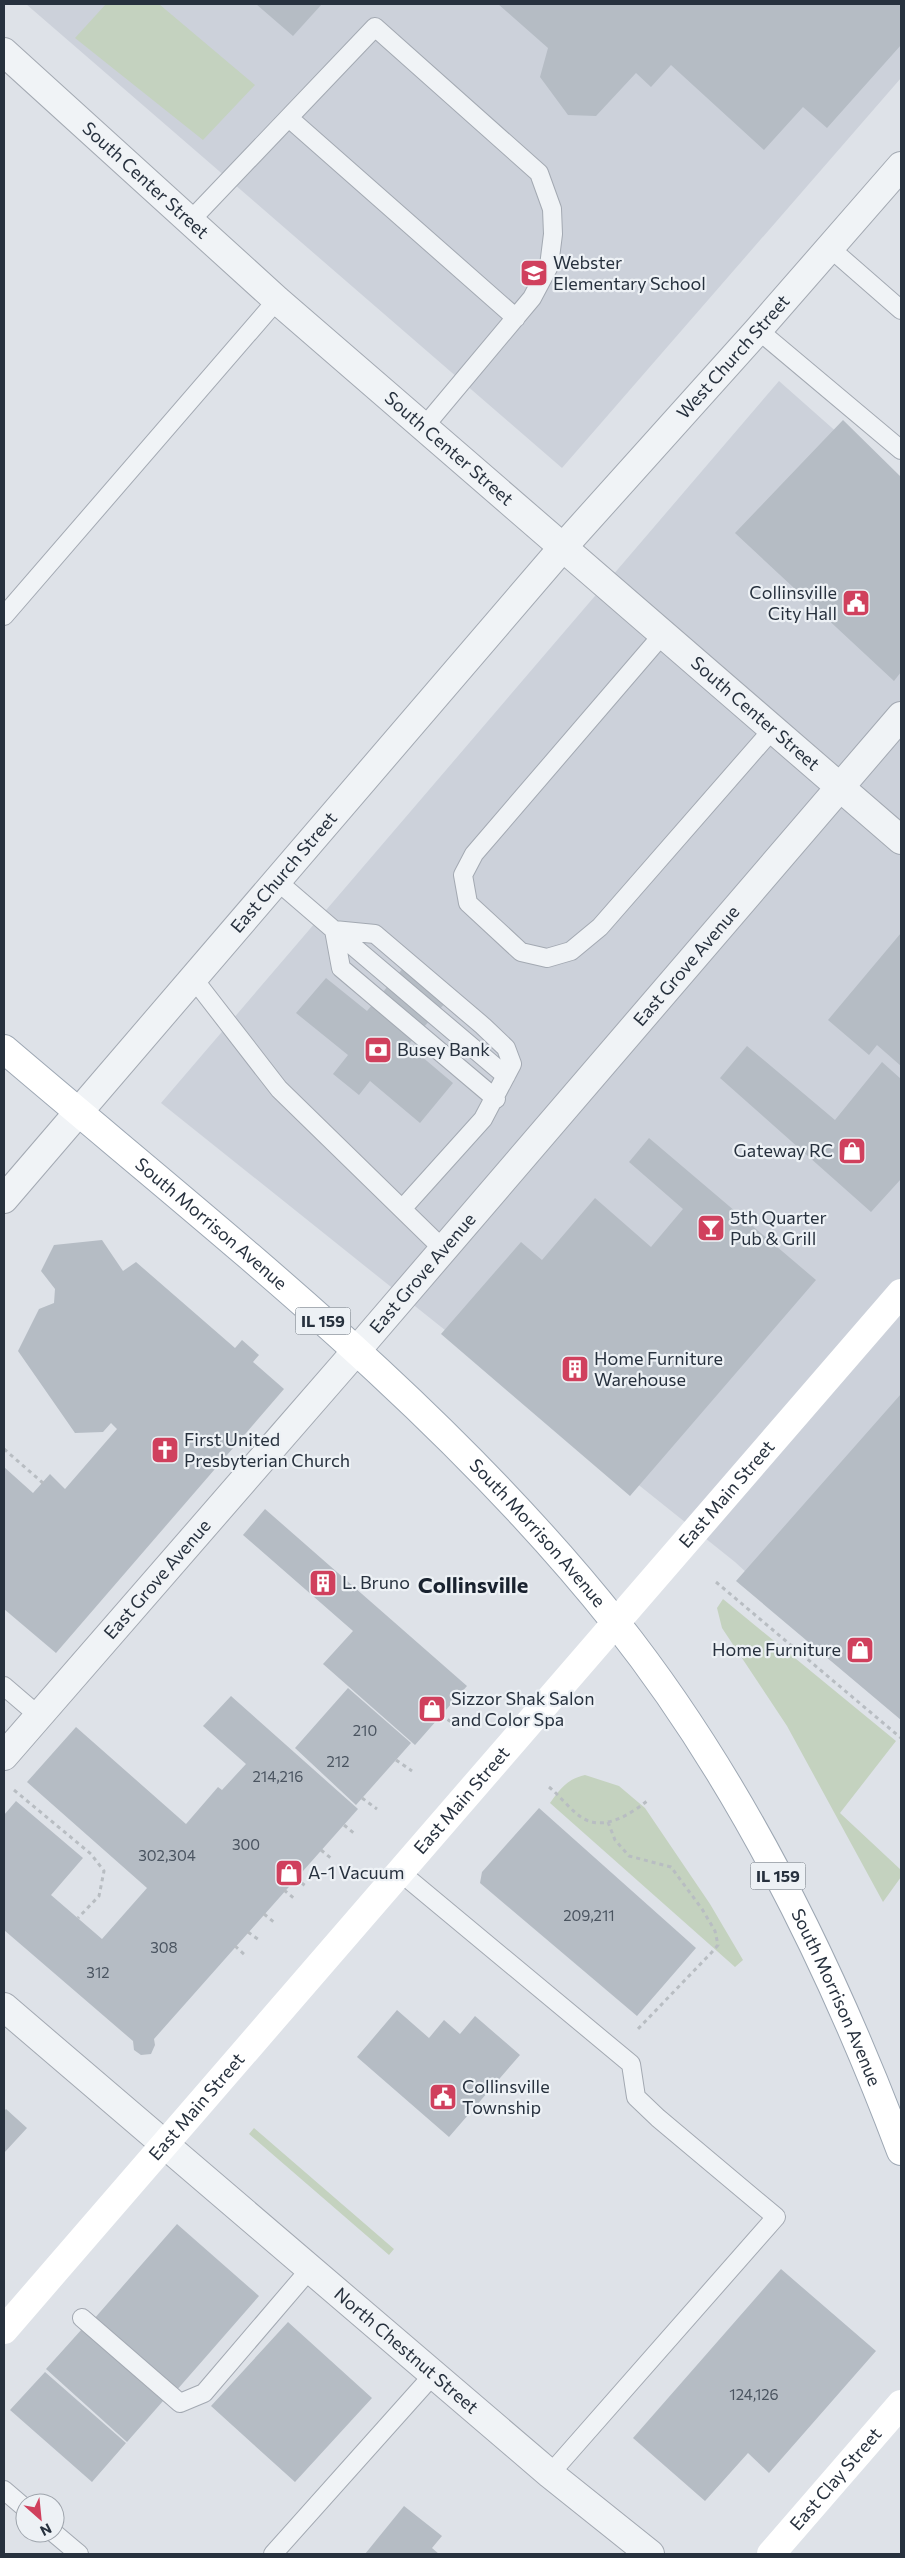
<svg xmlns="http://www.w3.org/2000/svg" width="905" height="2558" viewBox="0 0 905 2558" font-family="Commissioner,sans-serif">
	<rect width="100%" height="100%" fill="#dee2e8"/>
	<!-- built -->
	<path fill="#ccd1da" d="M26 4H901V78L562 468Z
		M779 381 901 489V1715L735 1562 161 1103Z"/>
	<!-- green -->
	<path fill="#c4d2bf" d="M106 4H159L255 85 203 140 75 38Z
		M723 1599 896 1741 840 1813 901 1870V1877L883 1902 787 1726 722 1628 717 1608Z
		M585 1775 619 1786 645 1808 710 1904 743 1960 735 1967 550 1803C560 1789 567 1779 585 1775Z
		M254 2128 394 2249 389 2255 249 2134Z"/>
	<!-- building -->
	<path fill="#b5bcc4" d="M256 4H322L293 36Z
		M498 4H901V45L827 128 803 107 764 150 671 65 651 87 636 73 596 116 568 115 540 77 548 48Z
		M843 420 901 477V672L894 681 735 533Z
		M901 933V1066L877 1045 869 1055 828 1020Z
		M404 967 446 1002 408 1045 453 1083 420 1123 370 1081 359 1095 333 1074 348 1055 296 1013 326 978 367 1011Z
		M747 1046 835 1120 882 1062 901 1079V1179L871 1212 720 1078Z
		M649 1138 816 1280 630 1496 441 1334 521 1242 542 1260 595 1198 651 1247 683 1209 629 1162Z
		M102 1240 123 1271 136 1262 235 1348 242 1340 259 1355 253 1362 284 1389 56 1653 4 1609V1467L33 1493 50 1474 65 1489 117 1429 111 1423 103 1432 75 1433 18 1351 39 1309 54 1303 55 1289 41 1271 54 1245Z
		M901 1394V1720L736 1581Z
		M265 1509 467 1686 415 1745 323 1664 353 1631 243 1535Z
		M348 1688 411 1743 356 1805 295 1748Z
		M231 1696 358 1809 154 2039 155 2045 151 2054 141 2055 134 2050 133 2041 4 1930V1815L16 1801 83 1858 51 1895 102 1939 147 1888 27 1782 76 1727 186 1824 218 1787 222 1790 246 1764 203 1726Z
		M539 1808 696 1948 637 2016 480 1883 482 1872Z
		M397 2010 429 2038 444 2020 460 2034 475 2016 520 2055 449 2137 357 2057Z
		M6 2109 27 2128 4 2153V2111Z
		M177 2224 259 2296 176 2391 94 2319Z
		M781 2269 876 2351 769 2473 748 2453 705 2501 633 2438Z
		M288 2322 372 2398 295 2482 211 2406Z
		M82 2329 163 2401 127 2442 46 2369Z
		M45 2372 126 2443 92 2482 10 2410Z
		M404 2506 442 2536 432 2548 439 2554H365Z"/>
	<g fill="none" stroke-linecap="round" stroke-linejoin="round">
		<defs>
			<path id="lane" d="M289 118 516 318
				M190 221 375 27 539 173 552 209 553 234 549 266 532 298 424 427
				M830 248 901 310
				M758 330 901 450
				M4 616 277 300
				M663 634 474 854 463 875 468 903 521 952 547 958 571 951 600 927 772 730
				M277 881 334 930 375 934 483 1026 506 1048 512 1064 483 1119 402 1209
				M334 930 341 968 496 1099
				M334 930 506 1076
				M193 978 279 1089 443 1249
				M4 1686 39 1716
				M400 1872 631 2064 636 2097 658 2118 776 2217 550 2474
				M82 2318 180 2403 204 2393 310 2269
				M4 2490 25 2508
				M54 2533 79 2554
				M273 2554 433 2375"/>
			<g id="street">
				<path id="s1" d="M4 52 277 300 901 840"/>
				<path id="s2" d="M4 1199 564 546 758 330 901 166"/>
				<path id="s3" d="M4 1756 357 1350 901 716"/>
				<path id="s4" d="M4 2007 550 2474 650 2554"/>
			</g>
			<g id="primary">
				<path id="s7" d="M4 1049C216 1230 442 1404 616 1623 739 1778 832 1968 901 2151"/>
			</g>
		</defs>
		<!-- lane casing -->
		<use href="#lane" stroke="#a3a9b2" stroke-width="20"/>
		<!-- street casing -->
		<use href="#street" stroke="#a3a9b2" stroke-width="30"/>
		<!-- primary casing -->
		<use href="#primary" stroke="#9da7b3" stroke-width="30"/>
		<!-- path -->
		<path stroke="#b8bdc2" stroke-width="3" stroke-dasharray="4 4" stroke-linecap="butt" d="M4 1449 43 1483
			M716 1582 901 1738
			M441 1715 454 1724
			M396 1760 412 1771
			M549 1787C559 1795 567 1806 577 1814 600 1834 628 1816 647 1801
			M14 1790 91 1854 104 1871 99 1896 78 1918
			M362 1798 377 1809
			M608 1822 615 1840 629 1856 671 1867 702 1909 715 1931 718 1945 712 1952 636 2031
			M344 1825 355 1834
			M321 1850 332 1859
			M295 1878 307 1887
			M284 1890 296 1900
			M264 1914 275 1923
			M248 1932 259 1940
			M235 1946 245 1955"/>
		<!-- lane -->
		<use href="#lane" stroke="#f0f3f6" stroke-width="18"/>
		<!-- street -->
		<use href="#street" stroke="#f0f3f6" stroke-width="28"/>
		<!-- secondary -->
		<g stroke="#fff" stroke-width="28">
			<path id="s5" d="M4 2330 901 1293"/>
			<path id="s6" d="M771 2554 901 2404"/>
		</g>
		<!-- primary -->
		<use href="#primary" stroke="#fff" stroke-width="28"/>
	</g>
	<!-- icons -->
	<defs>
		<symbol id="school-square" viewBox="-11 -11 22 22"><rect x="-9" y="-9" width="18" height="18" rx="4" fill="#d0405d" stroke="#edf1f5"/><path d="M0-5L7-2L0 1L-7-2ZM-4 1L0 2.5L4 1V4Q0 6-4 4Z" fill="#fff"/></symbol>
		<symbol id="civic-square" viewBox="-11 -11 22 22"><rect x="-9" y="-9" width="18" height="18" rx="4" fill="#d0405d" stroke="#edf1f5"/><path d="M-.6-6.5H3V-4.5H.6V-3L4-1V1h2V6H-6V1h2V-1L-.6-3ZM-1.2 2.5V6h2.4V2.5Z" fill="#fff"/></symbol>
		<symbol id="bank-square" viewBox="-11 -11 22 22"><rect x="-9" y="-9" width="18" height="18" rx="4" fill="#d0405d" stroke="#edf1f5"/><path d="M-6-4H6V4H-6ZM0-2.3a2.3 2.3 0 1 0 0 4.6a2.3 2.3 0 1 0 0-4.6Z" fill="#fff"/></symbol>
		<symbol id="shop-square" viewBox="-11 -11 22 22"><rect x="-9" y="-9" width="18" height="18" rx="4" fill="#d0405d" stroke="#edf1f5"/><path d="M-5-2.5h2.3a2.7 3.5 0 0 1 5.4 0H5L5.5 6h-11ZM-1.5-2.5h3a1.5 2.3 0 0 0-3 0Z" fill="#fff"/></symbol>
		<symbol id="bar-square" viewBox="-11 -11 22 22"><rect x="-9" y="-9" width="18" height="18" rx="4" fill="#d0405d" stroke="#edf1f5"/><path d="M-6-5H6L.8 .8V4.5H3.5V6h-7V4.5H-.8V.8Z" fill="#fff"/></symbol>
		<symbol id="building-square" viewBox="-11 -11 22 22"><rect x="-9" y="-9" width="18" height="18" rx="4" fill="#d0405d" stroke="#edf1f5"/><path d="M-4-6H4V6H1V3H-1V6H-4ZM-2.5-4.3h1.7v1.8h-1.7ZM.8-4.3h1.7v1.8H.8ZM-2.5-1h1.7V.8h-1.7ZM.8-1h1.7V.8H.8Z" fill="#fff"/></symbol>
		<symbol id="church-square" viewBox="-11 -11 22 22"><rect x="-9" y="-9" width="18" height="18" rx="4" fill="#d0405d" stroke="#edf1f5"/><path d="M-1.2-6h2.4v3.5h3.3v2.4h-3.3V6h-2.4V-.1h-3.3v-2.4h3.3Z" fill="#fff"/></symbol>
	</defs>
	<g fill-rule="evenodd">
		<use href="#school-square" x="518" y="257" width="32" height="32"/>
		<use href="#civic-square" x="840" y="587" width="32" height="32"/>
		<use href="#bank-square" x="362" y="1034" width="32" height="32"/>
		<use href="#shop-square" x="836" y="1135" width="32" height="32"/>
		<use href="#bar-square" x="695" y="1212" width="32" height="32"/>
		<use href="#building-square" x="559" y="1353" width="32" height="32"/>
		<use href="#church-square" x="149" y="1434" width="32" height="32"/>
		<use href="#building-square" x="307" y="1567" width="32" height="32"/>
		<use href="#shop-square" x="844" y="1634" width="32" height="32"/>
		<use href="#shop-square" x="416" y="1693" width="32" height="32"/>
		<use href="#shop-square" x="273" y="1857" width="32" height="32"/>
		<use href="#civic-square" x="427" y="2081" width="32" height="32"/>
	</g>
	<g text-anchor="middle" stroke-width="4.5" stroke-linejoin="round" paint-order="stroke">
		<!-- number labels -->
		<g font-size="15" fill="#4a5460">
			<text x="365" y="1736">210</text>
			<text x="338" y="1767">212</text>
			<text x="278" y="1782">214,216</text>
			<text x="246" y="1850">300</text>
			<text x="167" y="1861">302,304</text>
			<text x="589" y="1921">209,211</text>
			<text x="164" y="1953">308</text>
			<text x="98" y="1978">312</text>
			<text x="754" y="2400">124,126</text>
		</g>
		<!-- shield labels -->
		<g fill="#edf1f5" stroke="#626b75" stroke-width="1">
			<rect x="295.5" y="1307.5" width="55" height="27" rx="4"/>
			<rect x="750.5" y="1862.5" width="55" height="27" rx="4"/>
		</g>
		<g font-size="16" font-weight="bold" fill="#27313e">
			<text x="323" y="1327">IL 159</text>
			<text x="778" y="1882">IL 159</text>
		</g>
		<!-- street labels -->
		<g font-size="18" fill="#27313e" stroke="#edf1f5">
			<text dy="6" stroke="none"><textPath href="#s1" startOffset="191">South Center Street</textPath></text>
			<text dy="6" stroke="none"><textPath href="#s2" startOffset="1114">West Church Street</textPath></text>
			<text dy="6" stroke="none"><textPath href="#s1" startOffset="596">South Center Street</textPath></text>
			<text dy="6" stroke="none"><textPath href="#s1" startOffset="1001">South Center Street</textPath></text>
			<text dy="6" stroke="none"><textPath href="#s2" startOffset="430">East Church Street</textPath></text>
			<text dy="6" stroke="none"><textPath href="#s3" startOffset="1044">East Grove Avenue</textPath></text>
			<text dy="6" stroke="none"><textPath href="#s7" startOffset="271">South Morrison Avenue</textPath></text>
			<text dy="6" stroke="none"><textPath href="#s3" startOffset="639">East Grove Avenue</textPath></text>
			<text dy="6" stroke="none"><textPath href="#s5" startOffset="1105">East Main Street</textPath></text>
			<text dy="6" stroke="none"><textPath href="#s7" startOffset="721">South Morrison Avenue</textPath></text>
			<text dy="6" stroke="none"><textPath href="#s3" startOffset="234">East Grove Avenue</textPath></text>
			<text dy="6" stroke="none"><textPath href="#s5" startOffset="700">East Main Street</textPath></text>
			<text dy="6" stroke="none"><textPath href="#s7" startOffset="1276">South Morrison Avenue</textPath></text>
			<text dy="6" stroke="none"><textPath href="#s5" startOffset="295">East Main Street</textPath></text>
			<text dy="6" stroke="none"><textPath href="#s4" startOffset="529">North Chestnut Street</textPath></text>
			<text dy="6" stroke="none"><textPath href="#s6" startOffset="99">East Clay Street</textPath></text>
		</g>
		<!-- poi labels -->
		<g font-size="18" fill="#27313e" stroke="#edf1f5" text-anchor="start">
			<text x="553" y="269">Webster<tspan x="553" dy="21">Elementary School</tspan></text>
			<text x="837" y="599" text-anchor="end">Collinsville<tspan x="837" dy="21">City Hall</tspan></text>
			<text x="397" y="1056">Busey Bank</text>
			<text x="833" y="1157" text-anchor="end">Gateway RC</text>
			<text x="730" y="1224">5th Quarter<tspan x="730" dy="21">Pub &amp; Grill</tspan></text>
			<text x="594" y="1365">Home Furniture<tspan x="594" dy="21">Warehouse</tspan></text>
			<text x="184" y="1446">First United<tspan x="184" dy="21">Presbyterian Church</tspan></text>
			<text x="342" y="1589">L. Bruno</text>
			<text x="841" y="1656" text-anchor="end">Home Furniture</text>
			<text x="451" y="1705">Sizzor Shak Salon<tspan x="451" dy="21">and Color Spa</tspan></text>
			<text x="308" y="1879">A-1 Vacuum</text>
			<text x="462" y="2093">Collinsville<tspan x="462" dy="21">Township</tspan></text>
		</g>
		<!-- district labels -->
		<g font-size="22" font-weight="bold" fill="#19222f" stroke="#edf1f5">
			<text x="473" y="1593">Collinsville</text>
		</g>
	</g>
	<!-- border -->
	<rect width="905" height="2558" fill="none" stroke="#27313e" stroke-width="10"/>
	<!-- north arrow -->
	<g transform="translate(40 2518) rotate(153)"><circle r="24" fill="#edf1f5" stroke="#9ea4ac"/>
	<path d="M0-4L9 19L0 12L-9 19Z" fill="#d0405d"/>
	<text y="-8" font-size="14" font-weight="bold" text-anchor="middle" fill="#27313e">N</text>
	</g>
</svg>
